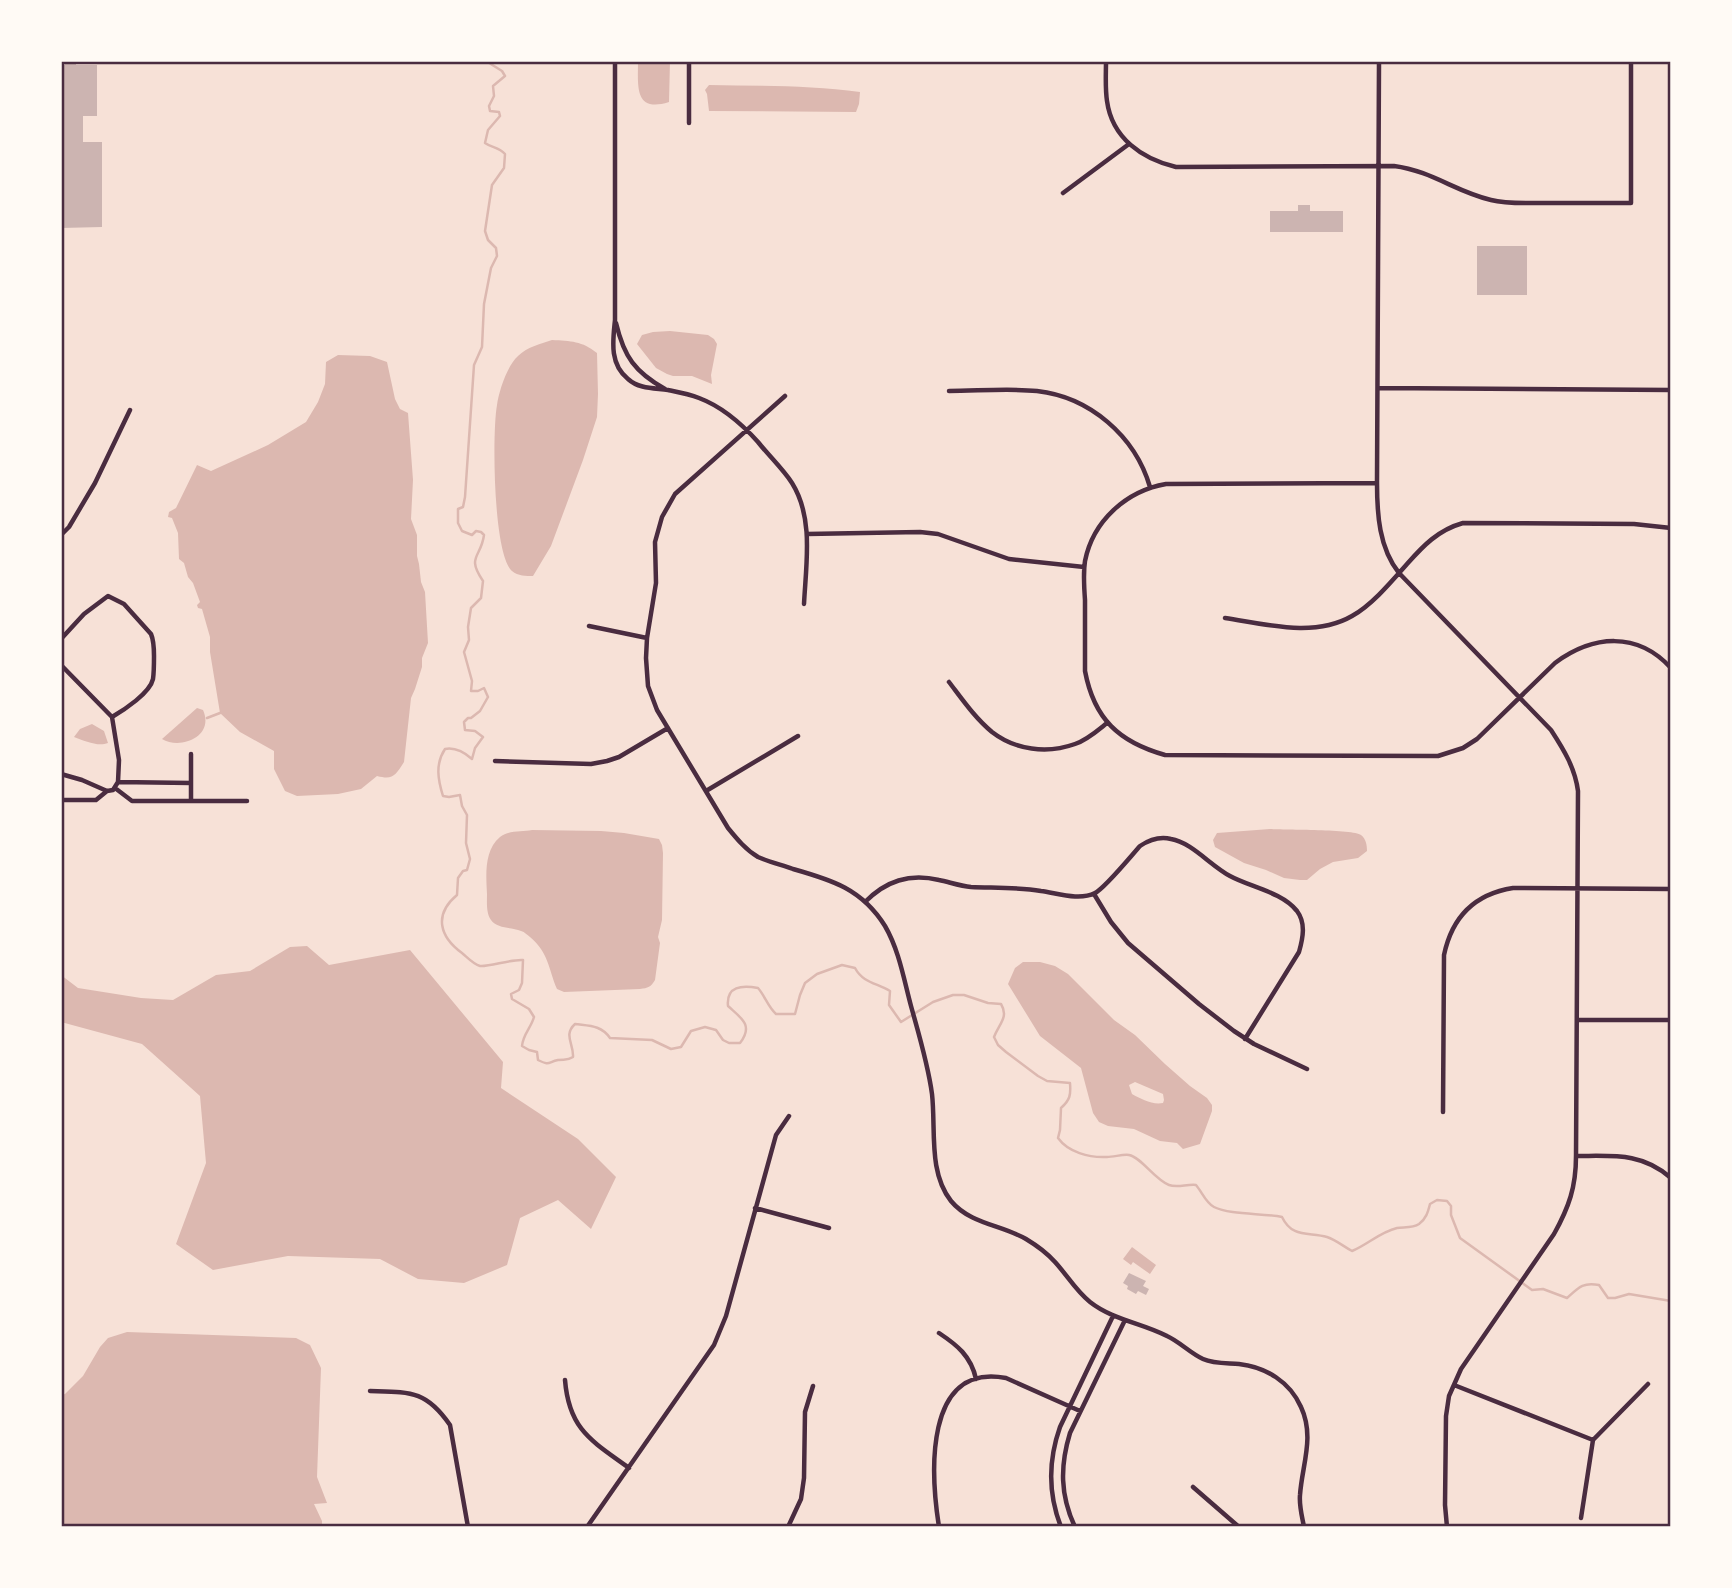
<svg xmlns="http://www.w3.org/2000/svg" width="1732" height="1588" viewBox="0 0 1732 1588" font-family="Roboto,sans-serif">
	<rect width="100%" height="100%" fill="#f7e1d7"/>
	<!-- water -->
	<path fill="#dcb8b0" fill-rule="evenodd" d="M638 61H670L669 102C634 113 638 86 638 61Z
		M709 85C759 86 810 85 860 92L859 104 856 112 709 111 707 94 705 90Z
		M670 331 708 335 714 339 717 344 711 375 712 384 692 376H673L667 374 656 368 637 344 642 335 653 332Z
		M552 340C571 341 582 341 597 353L598 394 597 417 583 460 551 546 533 576C526 576 518 576 512 571 493 554 492 433 497 405 499 391 507 366 518 356 527 347 540 344 552 340Z
		M338 355 370 356 387 362 395 399 400 409 408 413 413 480 411 519 417 535V556L419 564 421 582 425 592 428 643 422 658V667L415 689 411 698 404 762C395 776 393 780 377 776L361 789 338 794 297 796 285 791 274 769V751L240 732 220 713 210 652V637L202 609 198 608 197 605 200 602 193 583 188 577 184 563 179 559 178 533 172 518 168 517 169 512 176 508 197 465 211 471 268 445 306 422 318 402 325 384 326 362Z
		M197 708 203 710C215 737 180 750 162 739Z
		M92 724 104 731 108 743C98 747 85 741 74 737L80 729Z
		M1270 829C1285 830 1353 829 1361 835 1366 839 1367 845 1367 851L1358 858 1333 862 1320 869 1307 880H1300L1284 878 1266 870 1244 863 1215 847 1213 840 1217 833Z
		M532 830 601 831 624 833 659 839 662 845 663 853 662 920 658 937 660 943 655 980C651 987 648 988 640 989L564 992 557 989C548 968 549 953 530 937 527 935 525 932 521 931 512 927 497 929 491 920 486 913 487 902 487 894 486 875 484 850 500 837 508 830 522 832 532 830Z
		M307 946 329 965 410 950 503 1062 501 1088 578 1139 616 1177 591 1229 558 1200 520 1218 507 1265 464 1283 418 1279 380 1259 288 1256 213 1270 176 1244 206 1163 200 1096 142 1044 61 1022V975L78 988 141 998 173 1000 216 975 250 971 290 947Z
		M1023 962H1040L1055 966 1068 974 1114 1020 1135 1035 1165 1064 1190 1086 1207 1098 1212 1105V1111L1200 1144 1183 1149 1177 1143 1160 1141 1134 1129 1108 1126 1099 1122 1093 1113 1081 1068 1040 1036 1008 984 1015 968ZM1135 1082 1163 1094 1164 1100 1163 1103C1152 1105 1141 1099 1132 1094L1129 1085Z
		M1132 1247 1156 1265 1150 1274 1133 1262 1131 1265 1123 1259Z
		M127 1332 296 1338 310 1345 321 1368 317 1477 327 1503 314 1504 322 1521V1527H61V1395L65 1394 83 1376 100 1347 108 1338Z"/>
	<g fill="none" stroke-linecap="round" stroke-linejoin="round">
		<!-- stream -->
		<path stroke="#dcb8b0" stroke-width="2.5" d="M486 61 502 71 505 76 493 86 494 96 489 106 490 111 499 112 500 116 488 130 485 143C492 148 499 147 505 154L504 168 492 185 485 231 488 240 496 248 497 256 491 268 484 304 482 347 474 365 465 497 463 507 458 509V523L462 531 472 535 476 531 481 532 484 535C481 558 466 556 483 581L481 598 471 608 468 627 469 640 464 652 472 681 471 691H478L484 688 488 697 480 711 471 718H468L464 722 465 730 475 731 483 737 475 748 472 759C464 752 455 747 445 749 435 764 438 780 443 796L449 797 460 795 462 806 467 815 466 843 470 859 467 870 463 871 458 878 457 895C433 915 440 937 462 953 467 957 473 964 480 966 489 967 511 959 523 960L522 983 519 990 511 994 512 999 529 1009 534 1017C531 1028 523 1034 522 1046L529 1050 537 1052 538 1060C550 1066 548 1062 558 1060 565 1059 567 1061 573 1057 574 1044 563 1035 575 1024 589 1026 601 1025 610 1038L652 1040 671 1049 681 1047 691 1031 705 1027 716 1030 723 1040 729 1043H740C754 1025 741 1018 728 1006 726 986 742 985 758 988 765 996 768 1007 776 1014H795L800 995 805 983 817 974 842 965 855 968C863 983 877 983 890 991L889 1005 901 1022 933 1002 953 995H964L988 1003 1001 1004C1009 1017 999 1024 994 1037L998 1045 1006 1052 1038 1076 1047 1081 1070 1083C1071 1095 1070 1100 1061 1108L1060 1130 1058 1138C1068 1152 1089 1158 1107 1157 1114 1157 1123 1154 1129 1155 1141 1157 1155 1180 1169 1185 1177 1188 1187 1184 1196 1185 1202 1192 1206 1203 1214 1207 1230 1215 1263 1213 1282 1217 1292 1238 1308 1232 1327 1237 1336 1240 1343 1246 1352 1251 1367 1245 1380 1232 1397 1228 1405 1227 1413 1228 1419 1224 1426 1219 1428 1212 1430 1204L1437 1200 1447 1201 1451 1206V1215L1460 1238 1532 1290 1543 1289 1567 1298C1579 1287 1583 1282 1599 1285L1608 1298H1615L1629 1294 1671 1301
			M207 718 220 713"/>
	</g>
	<!-- building -->
	<path fill="#ccb4b1" d="M65 61H76V65H97V116H83V142H102V227L61 228V65H65Z
		M1298 205H1310V211H1343V232H1270V211H1298Z
		M1477 246H1527V295H1477Z
		M1129 1273 1146 1281 1143 1286 1149 1289 1146 1295 1138 1291 1136 1294 1127 1289 1128 1286 1123 1283Z"/>
	<g fill="none" stroke-linecap="round" stroke-linejoin="round">
		<!-- minor -->
		<path stroke="#4a2c40" stroke-width="4.5" d="M615 61V320C613 340 609 364 628 379 639 389 654 388 668 390 678 392 689 394 699 398 723 407 741 423 758 442 769 456 783 469 792 483 814 518 806 564 804 604
			M689 61V123
			M1106 61C1106 74 1105 88 1107 101 1112 138 1142 159 1176 167L1394 166C1432 171 1456 192 1491 200 1506 204 1523 203 1539 203 1570 203 1600 203 1631 203V61
			M1379 61 1377 483C1377 514 1379 548 1399 573L1551 730C1564 750 1575 768 1578 791L1576 1156C1576 1187 1569 1207 1554 1234L1461 1369 1449 1396 1446 1416 1445 1505 1447 1527
			M1063 193 1129 144
			M616 323C624 357 635 372 665 389
			M1378 388 1671 390
			M949 391C977 391 1009 388 1037 391 1090 397 1135 436 1150 487
			M785 396 675 494 662 517 655 542 656 583 647 638 646 658 648 686 657 710 728 828C737 839 746 850 758 857 769 862 782 865 793 869 832 880 862 889 885 926 899 950 904 980 911 1006 919 1035 928 1064 932 1094 936 1129 928 1172 951 1201 970 1224 1002 1225 1026 1239 1036 1245 1047 1253 1055 1262 1067 1275 1076 1291 1090 1302 1113 1320 1142 1323 1167 1336 1180 1342 1190 1353 1203 1359 1214 1364 1227 1363 1239 1364 1266 1367 1290 1382 1301 1407 1315 1437 1302 1465 1300 1495 1299 1506 1302 1516 1304 1527
			M1377 483 1166 484C1126 491 1093 521 1085 561 1083 574 1084 587 1085 600 1085 623 1085 647 1085 671 1094 719 1119 742 1165 755L1438 756 1463 748 1477 739 1555 663C1593 635 1637 631 1671 668
			M807 534 920 532 938 534 1009 559 1084 567
			M61 535 69 527 95 483 130 410
			M1225 618C1265 624 1314 638 1352 616 1372 605 1392 581 1407 564 1423 546 1438 530 1463 523L1634 524 1671 528
			M589 626 647 638
			M61 639 84 614 108 596 124 604 151 634C154 641 154 648 154 656 154 663 154 672 153 679 150 693 124 710 112 717
			M61 665 112 717 119 760 118 782
			M949 682C962 699 975 718 992 732 1015 750 1047 754 1075 744 1087 740 1097 731 1107 723
			M495 761 591 764 607 761 619 757 668 728
			M61 774 82 780 107 791 113 790 118 782 191 783V754
			M191 783V801H247
			M115 788 132 801H191
			M706 791 798 736
			M61 800H96L107 791
			M1094 894 1111 922 1128 943 1199 1004 1234 1031 1254 1044 1307 1069
			M865 902C886 881 909 873 939 880 949 882 960 886 971 887 994 888 1018 887 1041 891 1057 893 1079 901 1095 893 1105 888 1131 856 1140 846 1149 840 1159 836 1171 839 1191 842 1211 866 1230 876 1250 887 1282 892 1297 911 1306 923 1303 938 1299 952L1245 1039
			M1577 1020H1671
			M1443 1112 1444 955C1452 917 1475 894 1513 888L1671 889
			M1576 1156C1612 1156 1642 1152 1671 1178
			M755 1208 829 1228
			M939 1333C957 1345 971 1356 976 1379
			M565 1380C569 1430 592 1441 629 1468
			M1454 1385 1593 1440
			M370 1391C410 1392 426 1390 450 1425L468 1527
			M1193 1487 1239 1527
			M1581 1518 1593 1440 1648 1384
			M587 1527 714 1345 726 1316 776 1135 789 1116
			M788 1527 801 1499 804 1478 805 1412 813 1386
			M939 1527C931 1476 923 1362 1006 1378L1080 1411
			M1061 1527C1048 1494 1048 1461 1060 1427L1113 1316
			M1075 1527C1060 1495 1060 1466 1070 1433L1125 1320"/>
	</g>
	<!-- border -->
	<rect width="1732" height="1588" fill="none" stroke="#fffaf5" stroke-width="126"/>
	<rect x="63" y="63" width="1606" height="1462" fill="none" stroke="#4a2c40" stroke-width="2.5"/>
</svg>
